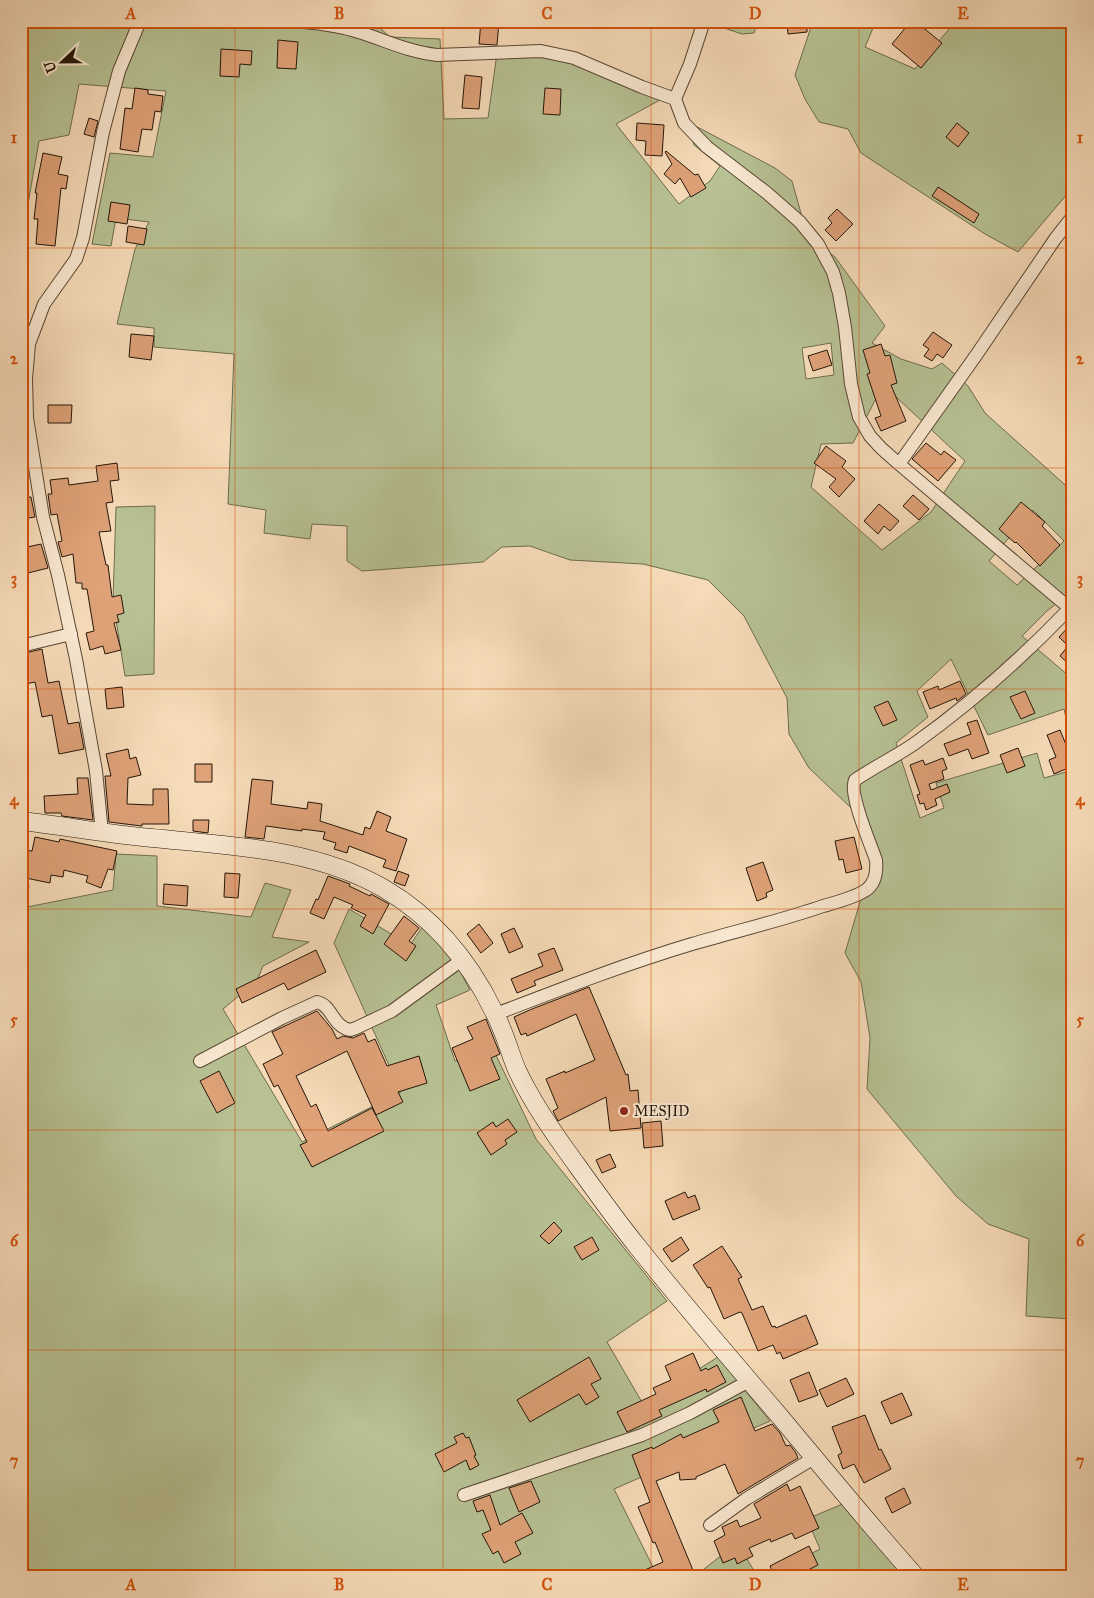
<svg xmlns="http://www.w3.org/2000/svg" width="1094" height="1598" viewBox="0 0 1094 1598" font-family="'IM FELL Great Primer',serif">
	<rect width="100%" height="100%" fill="#f6dbb8"/>
	<filter id="stains"><feTurbulence type="fractalNoise" baseFrequency=".004" numOctaves="4"/><feColorMatrix values="0 0 0 0 .2 0 0 0 0 .09 0 0 0 0 .02 0 0 0 .5 -.17"/></filter>
	<radialGradient id="worn" r=".72"><stop offset=".6" stop-color="#630" stop-opacity="0"/><stop offset="1" stop-color="#630" stop-opacity=".3"/></radialGradient>
	<!-- green -->
	<path fill="#b7c193" stroke="#6d6b4e" fill-rule="evenodd" d="M21 21H372L390 37 440 39 444 119 488 118 498 46 561 56 671 94 616 124 679 204 710 181 720 166 694 145 686 121 775 168 792 181 807 235 835 257 885 326 872 343 901 359 932 369 942 363 968 386 985 413 1073 492V604L1065 597 1047 611 1022 636 1069 676 1073 675V748L1064 709 988 735 951 659 917 691 928 717 896 743 920 818 944 808 936 783 1037 753 1044 778 1073 770V1319L1026 1316 1029 1239 988 1224 956 1196 867 1089 870 1038 861 982 845 953 860 902 876 874 867 823 809 768 789 734 787 698 744 616 708 580 643 564 570 560 530 546 502 547 483 562 362 571 347 561V526L312 524 310 539 264 533 266 510 228 504 234 354 154 347V328L117 324 135 249 149 222 116 218 111 246 92 244 110 153 153 157 166 91 79 84 69 135 39 141 21 244ZM831 343 834 375 806 379 802 348ZM883 385 965 461 931 512 882 550 811 487 821 444 853 443ZM1033 510 1064 541 1017 585 989 561Z
		M720 21H758L754 33 742 34 724 28Z
		M813 21H876L865 47 915 69 956 21H1073V187L1018 252 985 234 861 153 848 129 819 122 805 99 795 75Z
		M155 506 154 674 125 676 113 601 116 507Z
		M116 854 157 856V906L251 917 265 883 291 890 272 937 309 942 263 966 257 981 223 1009 302 1142 401 1092 334 943 349 909 410 945 423 926 452 956 470 990 436 1005 455 1061 494 1051 536 1139 667 1301 607 1342 643 1404 718 1357 770 1421 614 1489 658 1577H21V884L29 885 27 907 113 890Z
		M845 1503 906 1575 902 1577H766L820 1549 807 1519Z
		M737 1543 758 1577H694Z"/>
	<!-- building -->
	<path fill="#dea178" stroke="#231508" d="M481 21H499L497 45 479 44Z
		M787 21H807V32L788 34Z
		M911 21H915L942 43 921 68 892 44Z
		M278 40 298 42 296 69 277 68Z
		M221 49 252 51 251 65 240 64 239 77 220 76Z
		M465 75 482 77 479 109 462 108Z
		M135 88 148 90V94L163 96 161 112 155 111 152 130 142 129 138 152 120 149 125 108 132 109Z
		M545 88 561 89 560 115 543 114Z
		M89 118 98 121 94 137 84 134Z
		M637 123 664 125 662 156 645 155 646 141 636 140Z
		M957 123 969 133 958 147 946 137Z
		M666 151 695 175 698 174 706 188 691 197 680 178 675 184 664 174 672 164 665 152Z
		M43 153 62 157 58 174 68 176 66 189 61 188 55 246 36 244 38 219H34L37 193H35Z
		M938 187 979 214 974 223 932 196Z
		M111 202 130 205 127 224 108 221Z
		M837 209 853 224 836 241 825 230 832 223 828 218Z
		M128 226 147 229 144 245 126 242Z
		M933 332 952 345 943 358 937 354 932 361 924 356 929 349 923 345Z
		M131 334 154 336 151 360 129 357Z
		M881 344 885 356 890 355 897 383 891 385 906 421 881 431 875 418 881 416 867 374 870 373 863 350Z
		M827 350 832 365 813 371 808 356Z
		M48 405H72L71 423H48Z
		M926 443 941 455 944 451 956 460 938 481 912 459Z
		M826 446 846 461 842 467 855 479 839 497 829 487 836 479 814 463Z
		M117 463 119 480 110 481 113 502 106 503 111 531 99 532 106 565H108L112 597 121 595 124 613 117 615 119 622 114 623 121 650 105 654 103 646 90 650 86 633 94 631 87 589H82V583H76L73 554 62 557 58 542 62 541 57 514 51 515 48 494H52L50 480 68 478 69 485 98 481 96 466Z
		M913 495 929 509 919 520 903 506Z
		M31 497 35 517 21 519V498Z
		M1021 502 1045 522 1042 526 1060 545 1040 566 1016 542 1015 543 999 529Z
		M879 504 899 521 890 531 884 526 878 534 864 521Z
		M41 544 48 568 28 573 23 548Z
		M1073 622V668L1060 656 1068 646 1059 637Z
		M42 649 48 683 59 681 68 724 79 722 84 749 59 754 52 715 42 717 35 682 21 685V654Z
		M960 681 966 694 957 701 956 698 930 709 923 692 938 686 939 690Z
		M122 687 124 707 107 709 105 689Z
		M1025 691 1035 713 1021 719 1010 697Z
		M888 701 897 720 883 726 874 707Z
		M977 720 989 753 972 759 968 749 949 756 944 744 971 734 967 723Z
		M1060 730 1069 752 1070 751 1073 757V766L1054 774 1049 760 1056 757 1047 735Z
		M1018 748 1025 766 1007 773 1000 755Z
		M128 749 130 759 136 757 141 775 128 778 127 804 153 805V789H168L169 824H142V826L109 822 105 776H111L106 754Z
		M943 758 947 769 942 771 944 779 929 784 931 790 947 784 950 792 935 799 937 805 926 810 924 803 920 804 917 795 920 794 910 765 923 760 925 765Z
		M195 764H212V782H195Z
		M77 778H88L93 820 62 816 61 813H45L44 796 78 794Z
		M252 779 273 781 271 804 307 809 308 802 322 804 320 821 363 835 365 827 370 829 377 811 391 817 386 831 407 839 396 871 383 867 386 860 349 846 347 853 334 849 336 843 323 839 325 832 302 829V831L266 826 264 839 245 837Z
		M193 820H209L208 833 193 831Z
		M35 837 59 842 60 839 117 851 113 870 108 869 101 888 86 882 88 876 64 870 63 877 51 875 50 883 21 877V850L32 851Z
		M854 837 862 869 846 873 843 859 839 860 835 841Z
		M763 862 773 890 766 893 767 897 757 901 746 868Z
		M398 871 409 875 405 886 394 882Z
		M225 873 240 874 238 898 224 897Z
		M328 876 350 884 349 886 370 896 371 894 389 904 373 934 360 926 366 915 351 908 353 905 334 897 324 919 310 913 316 899 318 900Z
		M164 884 188 886 187 906 163 904Z
		M404 916 419 928 409 941 416 946 406 961 384 944Z
		M479 924 493 943 481 953 467 934Z
		M514 928 523 947 509 953 501 934Z
		M554 948 563 970 534 981 536 985 517 993 511 979 543 966 538 954Z
		M316 950 326 972 288 990 284 983 242 1003 236 989Z
		M589 987 626 1075 628 1074 630 1091 638 1090 641 1128 610 1131 606 1097 558 1121 553 1111 558 1108 546 1079 565 1071V1073L595 1060 576 1014 527 1036 526 1033 521 1035 514 1017 532 1009Z
		M317 1011 332 1029 337 1039 343 1036 353 1038 364 1033 368 1042 375 1039 387 1066 419 1056 427 1083 398 1092 403 1102 376 1115 347 1051 296 1076 311 1107 316 1104 328 1131 372 1108 384 1131 312 1167 300 1145 307 1142 278 1085 274 1087 263 1064 283 1054 272 1032Z
		M486 1019 500 1054 491 1058 500 1079 470 1091 452 1048 473 1039 467 1027Z
		M219 1071 235 1103 217 1113 200 1081Z
		M508 1119 517 1132 505 1140 507 1144 491 1155 477 1133 493 1122 496 1127Z
		M661 1121 663 1146 644 1148 642 1123Z
		M610 1154 616 1167 602 1173 596 1160Z
		M685 1192 688 1198 695 1195 700 1209 673 1220 665 1201Z
		M554 1222 562 1231 549 1244 540 1236Z
		M592 1237 599 1250 582 1260 574 1247Z
		M681 1237 689 1250 672 1262 663 1249Z
		M722 1246 742 1277 738 1279 752 1310 763 1306 772 1327 775 1326 776 1328 806 1315 818 1344 783 1359 780 1352 777 1354 773 1345 758 1351 742 1313 740 1312 724 1319 710 1287 708 1288 693 1265Z
		M693 1353 701 1371 706 1368 708 1370 717 1365 726 1382 707 1392 706 1389 659 1410 662 1416 627 1432 617 1412 656 1394 653 1388 671 1380 665 1366Z
		M589 1357 601 1379 591 1384 599 1397 586 1405 579 1394 530 1422 517 1400Z
		M809 1372 818 1395 799 1402 790 1380Z
		M846 1378 854 1394 827 1407 819 1390Z
		M902 1393 912 1415 891 1424 881 1402Z
		M741 1397 755 1431 772 1424 780 1433 786 1446 790 1445 796 1453 798 1458 738 1494 725 1464 696 1477V1479L680 1480 679 1472 656 1481 695 1575 690 1577H629L663 1562 655 1542 653 1543 638 1507 650 1502 632 1455 652 1447 653 1449 681 1434 683 1438 719 1422 713 1410Z
		M865 1415 879 1450 881 1449 891 1469 864 1483 854 1464 843 1469 838 1455 842 1453 832 1427Z
		M463 1433 466 1438 469 1437 476 1455 474 1456 479 1465 470 1470 466 1460 444 1472 435 1454 457 1443 454 1437Z
		M531 1481 540 1502 519 1512 509 1488Z
		M787 1484 790 1491 800 1486 819 1528 795 1539 792 1533 771 1542 770 1539 749 1548 753 1556 737 1564 735 1558 723 1563 714 1541 725 1535 722 1527 737 1520 740 1527 761 1518 754 1504Z
		M904 1488 911 1503 892 1513 885 1498Z
		M490 1495 500 1525 522 1513 533 1533 515 1542 521 1554 504 1563 498 1551 493 1554 482 1534 491 1530 483 1510 477 1512 473 1501Z
		M809 1546 818 1565 794 1577H775L770 1566Z"/>
	<g fill="none" stroke-linecap="round" stroke-linejoin="round">
		<defs>
			<path id="street" d="M294 21C313 23 332 24 352 30 381 38 407 52 437 55L541 51 574 58 642 87 675 99
				M704 21 690 64 675 99 684 123 707 147 767 193 800 222 818 244 833 272 839 293 845 327 851 384 859 417 870 436 881 448 899 464 1073 611
				M899 464 977 354 1055 239 1073 216
				M21 646 71 634
				M102 833 96 771 76 659 58 575 43 517 27 418 26 379 29 344 44 304 76 259 83 238 103 132 119 71 140 21
				M496 1014C561 989 625 964 692 944 736 931 780 921 823 906 837 902 854 898 866 890 876 883 877 871 876 860 871 845 848 793 855 780 874 767 895 757 914 744 970 704 1022 658 1070 608
				M200 1061 282 1018 317 1002C332 1005 332 1026 350 1030L356 1028 392 1011 463 959
				M464 1495 642 1435 690 1413 749 1381
				M710 1525 746 1499 814 1458"/>
			<path id="secondary" d="M21 821C65 826 108 834 152 838 230 846 313 848 383 888 433 917 469 960 494 1012 504 1030 509 1051 517 1070 530 1098 548 1125 566 1150 589 1182 612 1215 637 1246 684 1305 733 1362 782 1419 826 1472 870 1525 916 1577"/>
		</defs>
		<!-- street casing -->
		<use href="#street" stroke="#584634" stroke-width="14"/>
		<!-- secondary casing -->
		<use href="#secondary" stroke="#231508" stroke-width="19"/>
		<!-- street -->
		<use href="#street" stroke="#f9e8d1" stroke-width="12"/>
		<!-- secondary -->
		<use href="#secondary" stroke="#f9e8d1" stroke-width="18"/>
	</g>
	<!-- grid -->
	<path fill="none" stroke="#d4520c" stroke-width="1" stroke-opacity="0.55" d="M235 21V1577M443 21V1577M651 21V1577M859 21V1577M21 248H1073M21 468H1073M21 689H1073M21 909H1073M21 1130H1073M21 1350H1073"/>
	<!-- markers -->
	<circle fill="#8f2418" stroke="#f9e8d1" stroke-width="2" cx="624" cy="1111" r="5"/>
	<g text-anchor="middle" stroke-width="4" stroke-linejoin="round" paint-order="stroke">
		<!-- poi labels -->
		<g font-size="14" fill="#231508" stroke="#f9e8d1" text-anchor="start">
			<text x="634" y="1116">MESJID</text>
		</g>
	</g>
	<!-- margin -->
	<rect width="1094" height="1598" fill="none" stroke="#f6dbb8" stroke-width="55"/>
	<!-- north arrow -->
	<g transform="translate(62 62) rotate(248)" stroke="#f9e8d1" stroke-width="4" paint-order="stroke">
	<path d="M0-4L9 19L0 12L-9 19Z" fill="#231508"/>
	<text y="-8" font-size="14" font-weight="bold" text-anchor="middle" fill="#231508">U</text>
	</g>
	<rect x="28" y="28" width="1038" height="1542" fill="none" stroke="#d4520c" stroke-width="2"/>
	<g font-size="16" text-anchor="middle" font-weight="bold" fill="#d4520c">
		<text x="131" y="19">A</text>
		<text x="339" y="19">B</text>
		<text x="547" y="19">C</text>
		<text x="755" y="19">D</text>
		<text x="963" y="19">E</text>
		<text x="14" y="143">1</text>
		<text x="1080" y="143">1</text>
		<text x="14" y="364">2</text>
		<text x="1080" y="364">2</text>
		<text x="14" y="584">3</text>
		<text x="1080" y="584">3</text>
		<text x="14" y="805">4</text>
		<text x="1080" y="805">4</text>
		<text x="14" y="1025">5</text>
		<text x="1080" y="1025">5</text>
		<text x="14" y="1246">6</text>
		<text x="1080" y="1246">6</text>
		<text x="14" y="1466">7</text>
		<text x="1080" y="1466">7</text>
		<text x="131" y="1590">A</text>
		<text x="339" y="1590">B</text>
		<text x="547" y="1590">C</text>
		<text x="755" y="1590">D</text>
		<text x="963" y="1590">E</text>
	</g>
	<rect width="100%" height="100%" filter="url(#stains)"/>
	<rect width="100%" height="100%" fill="url(#worn)"/>
</svg>
